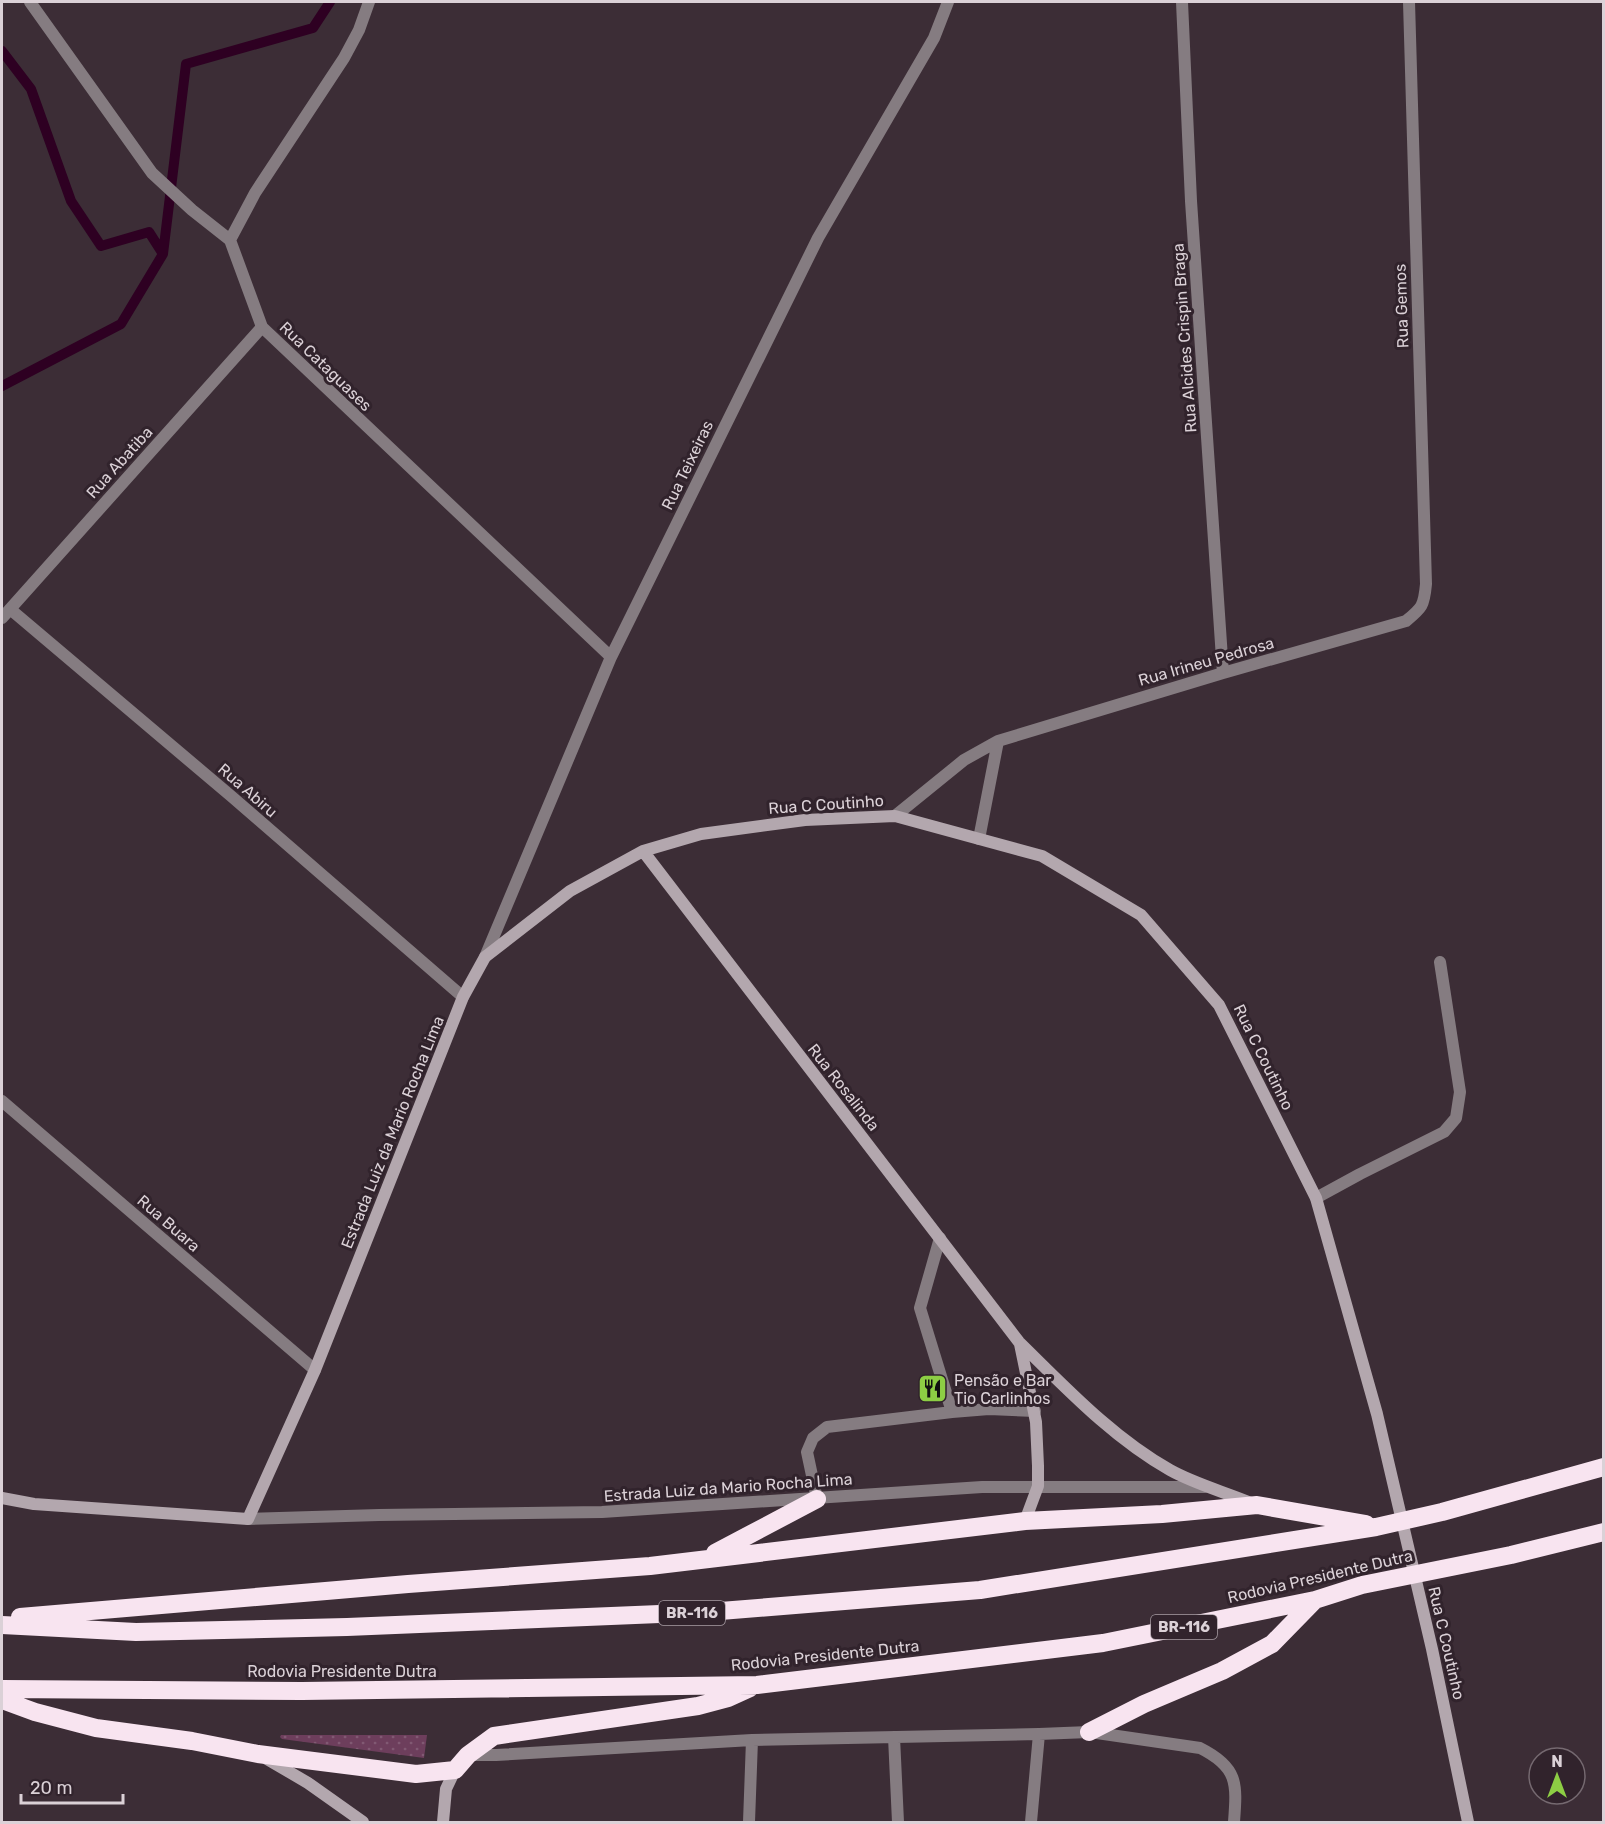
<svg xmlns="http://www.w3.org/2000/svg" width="1605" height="1824" viewBox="0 0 1605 1824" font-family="Rubik,sans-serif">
	<defs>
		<pattern id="grass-dots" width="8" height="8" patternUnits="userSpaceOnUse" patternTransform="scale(1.5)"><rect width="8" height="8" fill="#6d3e5c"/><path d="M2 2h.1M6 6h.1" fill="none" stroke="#815973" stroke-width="1.8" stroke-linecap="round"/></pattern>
	</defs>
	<rect width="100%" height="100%" fill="#3c2d36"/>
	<!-- grass -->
	<path fill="url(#grass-dots)" d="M281 1735H427L424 1758 282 1739 280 1737Z"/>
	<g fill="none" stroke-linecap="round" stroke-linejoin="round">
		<!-- stream -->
		<path stroke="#2e0022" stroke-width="10" d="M2 51 31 89 71 201 101 246 149 232 163 254
			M2 386 121 324 163 254 186 64 313 28 330 2"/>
		<!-- lane -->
		<path stroke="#857c81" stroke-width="12" d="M1316 1198 1360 1174 1444 1132 1456 1118 1460 1092 1440 962
			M940 1238 920 1308 952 1412 989 1409 1035 1411
			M817 1499 807 1452 813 1438 827 1427 952 1412
			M894 1737 898 1822
			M469 1755H496L752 1740 1039 1734 1089 1732
			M749 1822 752 1740
			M1031 1822 1039 1734"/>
		<!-- street -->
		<path stroke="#857c81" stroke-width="12" d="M30 2 152 173 192 210 230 240 262 327 611 657
			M1182 2 1191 201 1223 673
			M230 240 255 193 344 58 359 30 369 2
			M10 609 231 796 463 997
			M2 618 262 327
			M895 816 964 760 998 741 1223 673 1406 621C1422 608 1424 606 1426 584L1409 2
			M979 839 998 741
			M485 957 611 657 818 238 934 38 948 2
			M2 1101 315 1370
			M248 1519 379 1515 602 1512 982 1487H1205
			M1090 1732 1200 1748C1238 1767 1237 1783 1234 1822"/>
		<!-- secondary -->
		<path stroke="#b3a7ae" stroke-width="12" d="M643 851 1019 1342C1066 1388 1113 1438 1170 1470 1195 1484 1225 1492 1251 1503
			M1020 1344 1036 1422 1038 1466V1486L1025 1521
			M2 1498 34 1504 248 1519 315 1370 463 997 485 957 570 891 643 851 701 834 805 820 895 816 1042 856 1141 915 1219 1005 1316 1198 1377 1414 1432 1649 1468 1822
			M267 1759 308 1783 363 1822
			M443 1822 446 1789 455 1770"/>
		<!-- highway -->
		<path stroke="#f8e4f0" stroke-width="18" d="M715 1553 817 1499
			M20 1617 408 1584 650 1566 1025 1521 1162 1514 1257 1505 1366 1524
			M2 1625 136 1632 347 1627 708 1612 980 1590 1376 1527 1442 1512 1604 1467
			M2 1689 302 1691 757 1685 1103 1643 1315 1600 1362 1585 1511 1555 1604 1532
			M2 1700 35 1712 96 1728 192 1741 258 1754 416 1774 455 1770 468 1755 494 1736 698 1706 728 1698 750 1688
			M1089 1732 1144 1704 1222 1671 1272 1644 1315 1600"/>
	</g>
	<!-- icons -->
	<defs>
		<symbol id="restaurant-square" viewBox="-11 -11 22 22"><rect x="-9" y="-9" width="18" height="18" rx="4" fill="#8dce44" stroke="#31232c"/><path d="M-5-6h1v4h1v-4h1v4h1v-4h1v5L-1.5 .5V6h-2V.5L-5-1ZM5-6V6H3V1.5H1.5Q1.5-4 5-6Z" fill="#111"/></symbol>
	</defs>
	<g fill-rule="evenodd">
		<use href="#restaurant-square" x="916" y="1372" width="33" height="33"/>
	</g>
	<g text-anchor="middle" stroke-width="6" stroke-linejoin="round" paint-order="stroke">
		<!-- shield labels -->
		<g fill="#31232c" stroke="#a89da4" stroke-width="1.5">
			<rect x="659" y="1601" width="66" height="24" rx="4.5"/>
			<rect x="1151" y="1615" width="66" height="24" rx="4.5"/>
		</g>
		<g font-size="15" font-weight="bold" fill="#dbd1d7">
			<text x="692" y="1618">BR-116</text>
			<text x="1184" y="1632">BR-116</text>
		</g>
		<!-- street labels -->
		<g font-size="16" fill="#dbd1d7" stroke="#31232c">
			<text transform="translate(1401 306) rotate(-92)" y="6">Rua Gemos</text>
			<text transform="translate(1184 338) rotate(-94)" y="6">Rua Alcides Crispin Braga</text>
			<text transform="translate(326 366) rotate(44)" y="6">Rua Cataguases</text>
			<text transform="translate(119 462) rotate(-48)" y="6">Rua Abatiba</text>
			<text transform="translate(687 465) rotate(-64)" y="6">Rua Teixeiras</text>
			<text transform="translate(1206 661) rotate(-16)" y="6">Rua Irineu Pedrosa</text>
			<text transform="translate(248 790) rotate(41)" y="6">Rua Abiru</text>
			<text transform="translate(826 804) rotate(-4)" y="6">Rua C Coutinho</text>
			<text transform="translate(1264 1057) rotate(64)" y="6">Rua C Coutinho</text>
			<text transform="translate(844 1087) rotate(52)" y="6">Rua Rosalinda</text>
			<text transform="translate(392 1132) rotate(-68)" y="6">Estrada Luiz da Mario Rocha Lima</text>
			<text transform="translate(169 1223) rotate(41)" y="6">Rua Buara</text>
			<text transform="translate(728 1487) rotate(-4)" y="6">Estrada Luiz da Mario Rocha Lima</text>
			<text transform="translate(1320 1576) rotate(-13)" y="6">Rodovia Presidente Dutra</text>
			<text transform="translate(1447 1643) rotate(77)" y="6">Rua C Coutinho</text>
			<text transform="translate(825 1655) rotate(-6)" y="6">Rodovia Presidente Dutra</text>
			<text x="342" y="1677">Rodovia Presidente Dutra</text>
		</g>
		<!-- poi labels -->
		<g font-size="16" fill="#dbd1d7" stroke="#31232c" text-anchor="start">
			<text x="954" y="1386">Pensão e Bar<tspan x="954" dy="18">Tio Carlinhos</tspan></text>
		</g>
	</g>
	<!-- border -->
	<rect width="1605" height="1824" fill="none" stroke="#dbd1d7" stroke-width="6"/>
	<!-- north arrow -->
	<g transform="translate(1557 1776)"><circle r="28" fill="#31232c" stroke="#756970" stroke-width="1.5"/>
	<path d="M0-4.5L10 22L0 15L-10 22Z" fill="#8dce44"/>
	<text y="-9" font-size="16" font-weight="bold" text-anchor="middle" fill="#dbd1d7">N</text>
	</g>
	<!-- scale -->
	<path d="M21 1794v9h102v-9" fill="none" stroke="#dbd1d7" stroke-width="3"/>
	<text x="30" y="1794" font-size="18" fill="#dbd1d7" stroke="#31232c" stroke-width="4.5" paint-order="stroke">20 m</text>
</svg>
